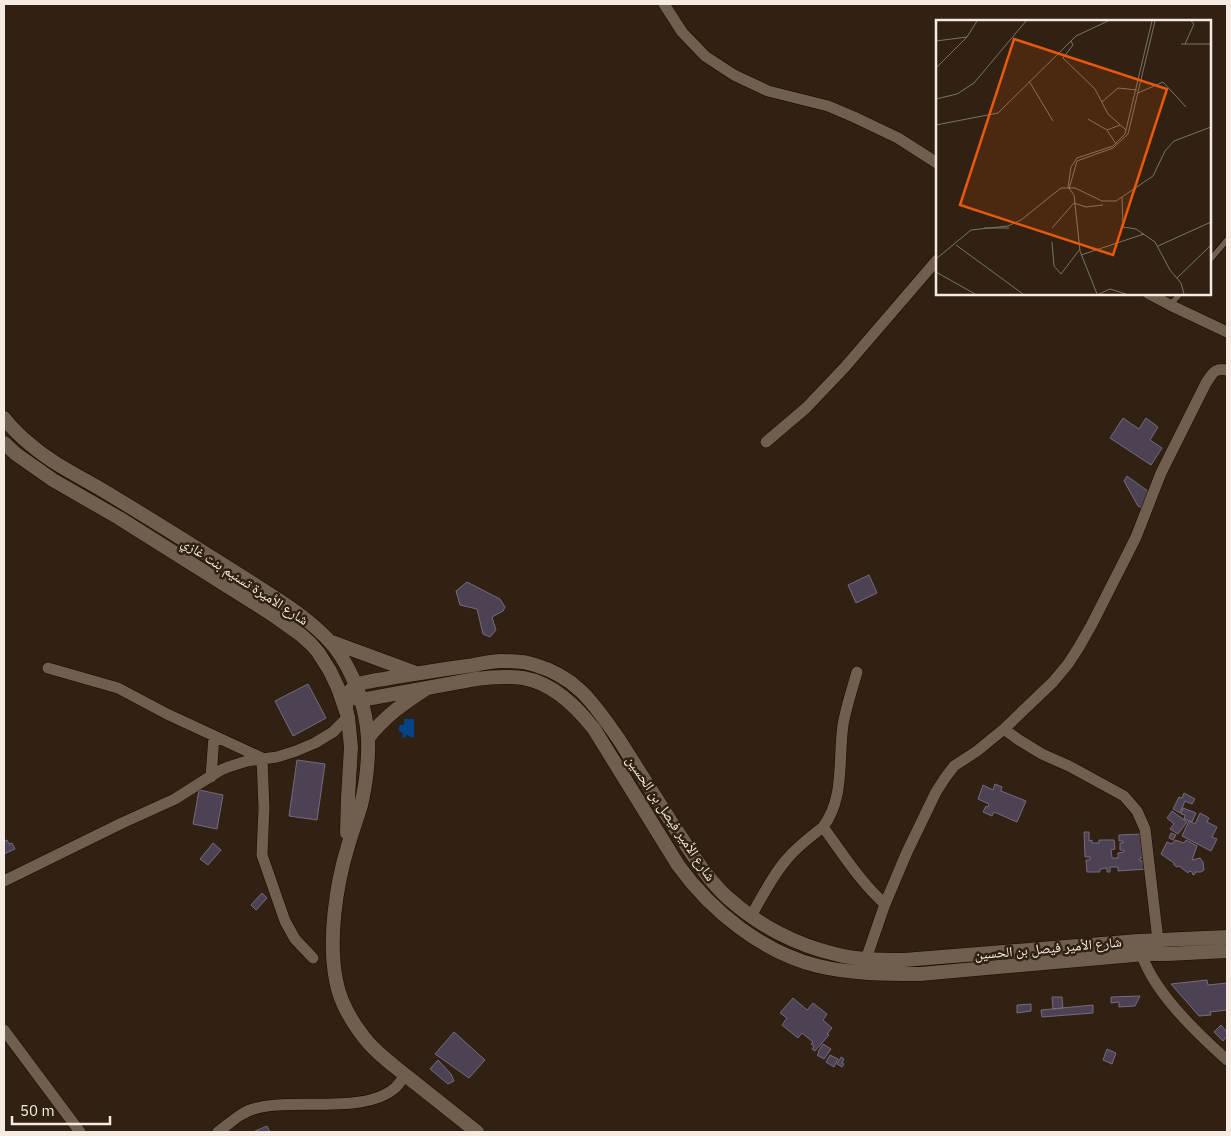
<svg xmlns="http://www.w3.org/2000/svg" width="1231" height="1136" viewBox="0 0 1231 1136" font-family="'IBM Plex Sans','Noto Naskh Arabic',sans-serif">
	<rect width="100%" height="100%" fill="#302112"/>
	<!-- water -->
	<path fill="#004387" d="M404 719H414V738L410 737 407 734 405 738 402 737 403 734 398 730 400 725H404Z"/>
	<!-- building -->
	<path fill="#4d4254" stroke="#776a7e" d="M1123 418 1139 429 1146 418 1158 427 1150 440 1162 448 1151 465 1110 438Z
		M1127 476 1149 492 1143 508 1138 506 1124 481Z
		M869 575 877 593 856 603 848 585Z
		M467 582 500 599 505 607 503 611 492 617 496 630 490 637 483 634 477 609 460 605 456 591Z
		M308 684 326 718 293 736 275 701Z
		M297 760 325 764 317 820 289 816Z
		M995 784 1002 787 1001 791 1026 801 1017 822 994 812 992 816 983 812 986 806 988 807 989 804 978 799 983 785 993 790Z
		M199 790 223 795 217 829 193 824Z
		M1184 793 1195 799 1192 804 1185 801 1180 813 1173 809 1179 797 1182 798Z
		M1183 808 1196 813 1192 822 1184 819 1185 815 1181 814Z
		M1172 811 1187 822 1178 834 1170 829 1174 824 1167 818Z
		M1200 813 1209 818 1207 822 1217 827 1212 837 1217 839 1211 851 1182 836 1189 821 1195 824Z
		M1084 832H1089V841L1092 840V843H1099V840H1114L1115 849 1111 850 1112 858H1118V853L1124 852V850H1120V843H1123V841H1119V835L1143 834 1144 858H1140V861H1147V869L1118 871V867H1110V872H1107V868L1100 869V872H1087L1086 860H1090V857H1085Z
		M1171 833 1176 835 1173 840 1169 838Z
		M7 840 9 844 12 843 15 849 4 854V841Z
		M1175 840 1184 843 1186 840 1197 846 1192 860 1200 858 1203 862 1204 870 1201 872H1195V874L1193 875 1192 872 1189 871 1188 873 1179 866 1177 867 1174 865V863L1161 854 1167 842 1172 844Z
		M213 843 221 850 208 865 200 859Z
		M262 893 267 898 256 910 251 905Z
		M1207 980 1208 985 1227 983V1010L1210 1012 1211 1015 1199 1016 1171 984Z
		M1140 996 1135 1006 1119 1007V1002L1111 1003V997Z
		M1052 997H1062L1063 1008 1053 1009Z
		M793 998 807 1010 813 1003 827 1014 823 1020 832 1028 827 1034 829 1035 815 1051 812 1049 814 1046 811 1044 813 1042 802 1033 798 1038 782 1025 787 1018 780 1013Z
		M1031 1004V1011L1017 1013V1005Z
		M1093 1005V1013L1042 1017 1041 1010Z
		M1221 1025 1227 1032V1036L1223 1041 1214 1032Z
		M454 1032 485 1060 469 1078 435 1054Z
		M823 1044 831 1049 824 1059 817 1055 819 1053 818 1052Z
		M1107 1049 1116 1053 1112 1064 1103 1060Z
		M830 1055 838 1059 834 1067 826 1062Z
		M841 1057 844 1059 842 1063 844 1064 842 1067 837 1064Z
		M438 1060 451 1074 454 1081 448 1084 430 1069Z
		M267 1126 270 1132H253Z"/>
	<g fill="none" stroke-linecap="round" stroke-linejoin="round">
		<defs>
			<path id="service" d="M1210 260 1227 240
				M1170 305 1180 294"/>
			<path id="minor" d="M664 4 682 32 705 56 734 75 768 91 828 106 854 117 898 138 937 163
				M1149 294 1170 305 1227 332
				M766 442 806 408 845 367 937 260
				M48 668 118 688 167 714 262 758 264 808 262 855 285 921 295 939 313 958
				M1004 729 1019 740 1042 754 1069 766 1124 796 1137 811 1145 829 1159 949
				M211 777 214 736
				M823 827C845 798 838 760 843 725 846 707 852 690 857 672
				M4 881 122 823 175 799 219 771 228 767 247 761 277 757 296 751 315 743 333 732 348 717
				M751 916C762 897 772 876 787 859 797 847 810 837 823 827 843 854 860 882 885 904
				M1140 948C1149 988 1197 1033 1227 1060
				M866 959 885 904 907 852 936 792 945 778 954 766 977 751 1004 729 1053 682 1068 664 1079 647 1092 624 1127 555 1136 537 1161 473 1206 383C1213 373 1214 368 1227 370
				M4 1030 80 1132
				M218 1132C230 1123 242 1111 257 1108 295 1098 366 1115 396 1087 400 1083 402 1079 405 1075"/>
			<path id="tertiary" d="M351 697 361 700 476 679C491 677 507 676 523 678 553 683 576 706 594 729L678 865C711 911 762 952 818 966 851 974 885 974 920 974L1146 954H1168L1227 951
				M347 714C345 704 346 692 355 686 361 682 377 680 384 679 412 674 439 670 467 666 478 665 489 661 501 661 511 661 524 661 535 665 577 677 594 704 618 738 637 768 656 798 675 828 691 852 706 878 728 898 758 925 796 945 835 954 858 960 881 960 904 960L1138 941 1227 937"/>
			<path id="secondary" d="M4 418C12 428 21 437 31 445 54 465 83 478 109 494 157 523 205 553 252 583 282 602 322 626 341 656 356 680 366 709 368 738 369 758 366 785 361 805 357 819 352 832 348 846 336 885 328 940 336 980 339 998 349 1017 360 1032 373 1051 392 1064 409 1078 432 1096 454 1114 477 1132
				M4 443 16 454 53 480 119 518 273 615 301 635 311 644 318 652 330 671 338 688 348 717 351 747 348 798 347 833
				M332 642 416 673
				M368 738C386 715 403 704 427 688"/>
		</defs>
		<!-- service casing -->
		<use href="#service" stroke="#180a01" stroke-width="7"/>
		<!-- minor casing -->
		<use href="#minor" stroke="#180a01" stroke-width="12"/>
		<!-- tertiary casing -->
		<use href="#tertiary" stroke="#180a01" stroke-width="15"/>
		<!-- secondary casing -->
		<use href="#secondary" stroke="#180a01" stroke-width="15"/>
		<!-- service -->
		<use href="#service" stroke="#705e4e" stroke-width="5.5"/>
		<!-- minor -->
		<use href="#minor" stroke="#705e4e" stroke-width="11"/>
		<!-- tertiary -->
		<use href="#tertiary" stroke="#705e4e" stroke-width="14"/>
		<!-- secondary -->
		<use href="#secondary" stroke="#705e4e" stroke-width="14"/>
	</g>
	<g text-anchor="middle" stroke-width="5" stroke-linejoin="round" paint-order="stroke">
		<!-- street labels -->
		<g font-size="14" fill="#f6ebe2" stroke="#302112">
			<text transform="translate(245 581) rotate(33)" y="5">شارع الأميرة تسنيم بنت غازي</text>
			<text transform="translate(671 818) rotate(56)" y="5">شارع الأمير فيصل بن الحسين</text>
			<text transform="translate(1048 948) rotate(-5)" y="5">شارع الأمير فيصل بن الحسين</text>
		</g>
	</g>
	<!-- overview -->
	<g transform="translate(936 20)">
		<rect width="275" height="275" fill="#302112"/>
		<path fill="none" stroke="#7f7265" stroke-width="1" d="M0 21 31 17M135 21 137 25 127 38 159 69 172 94 190 110M245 24H275M249 24 258 4 255 1M0 48 31 17 41 1M93 61 117 101M202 73 227 62 250 87M0 79 21 74 38 63 90 1M166 82 182 68 201 70M152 99 171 110M0 105 62 93 140 16 172 1M180 124 171 110 184 105M133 169 141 141 177 128 192 114 219 1M186 177 187 207 200 209 219 222 234 250 245 263 248 274M48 208H73M116 208 138 183 150 187 167 185M116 222 118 246 125 254 144 229M20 225 87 274M222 226 275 202M145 235 208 214M0 239 35 210 72 206 85 200 125 168H139L166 181H180L217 156 229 131 238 121 275 107M0 252 39 274M241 258 275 225M161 274 144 231 138 175 132 167 135 147 141 138 177 126 189 114 216 1M163 274 174 269 190 274"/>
		<path fill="#e8590c" fill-opacity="0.15" stroke="#e8590c" stroke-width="2.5" d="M78 19 231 69 177 235 24 185Z"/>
		<rect width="275" height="275" fill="none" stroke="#f6ebe2" stroke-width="2.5"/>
	</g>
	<!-- border -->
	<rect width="1231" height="1136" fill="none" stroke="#f6ebe2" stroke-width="10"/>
	<!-- scale -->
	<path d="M12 1116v8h98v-8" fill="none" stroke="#f6ebe2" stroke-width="2.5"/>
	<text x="20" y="1116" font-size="15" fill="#f6ebe2" stroke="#302112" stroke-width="4" paint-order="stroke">50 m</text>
</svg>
